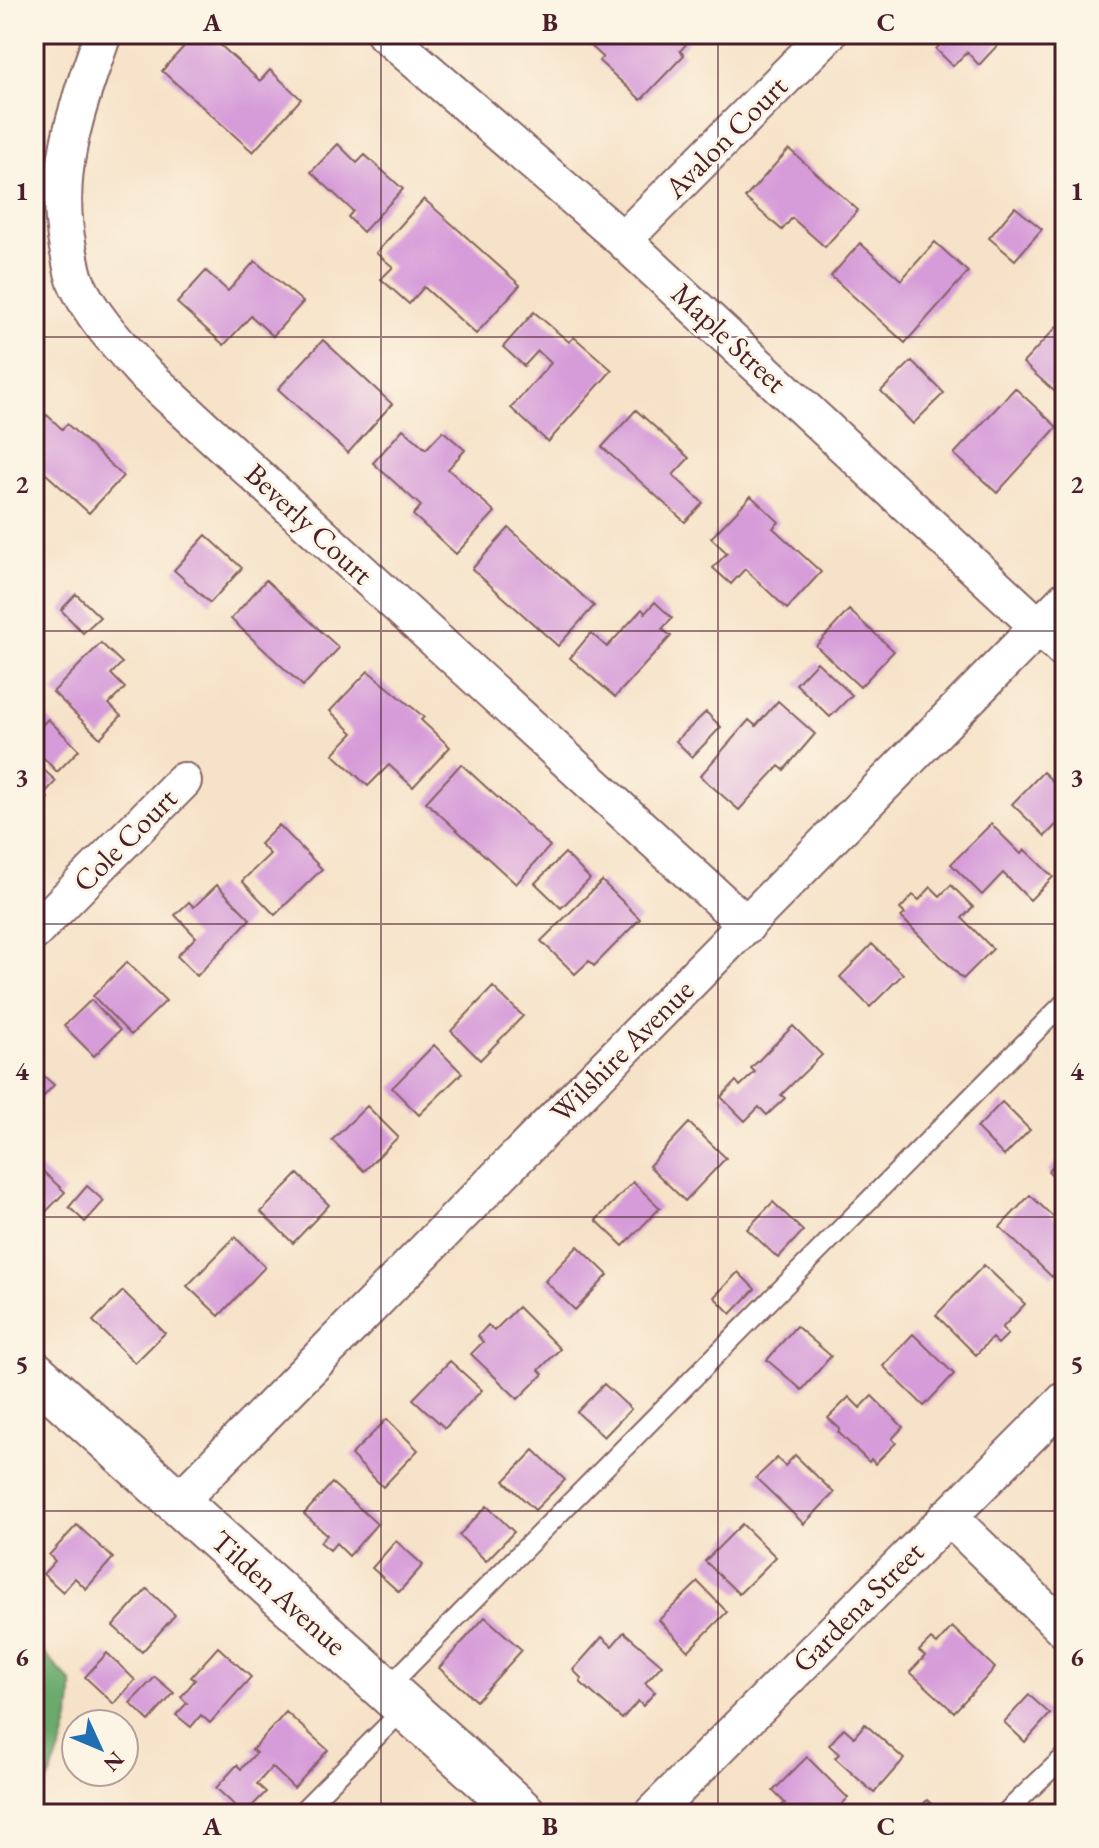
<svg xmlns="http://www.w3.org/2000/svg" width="1099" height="1848" viewBox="0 0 1099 1848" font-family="'EB Garamond',serif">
	<rect width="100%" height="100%" fill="#fcf5e5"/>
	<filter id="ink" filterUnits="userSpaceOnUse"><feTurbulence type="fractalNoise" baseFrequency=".0125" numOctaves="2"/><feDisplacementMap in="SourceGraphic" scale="16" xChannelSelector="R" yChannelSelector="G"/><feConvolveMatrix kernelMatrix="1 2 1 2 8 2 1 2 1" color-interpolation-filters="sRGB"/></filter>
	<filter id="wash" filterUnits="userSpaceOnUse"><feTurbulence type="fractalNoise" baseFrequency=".006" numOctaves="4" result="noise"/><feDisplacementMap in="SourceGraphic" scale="32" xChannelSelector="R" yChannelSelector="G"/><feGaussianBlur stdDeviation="1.8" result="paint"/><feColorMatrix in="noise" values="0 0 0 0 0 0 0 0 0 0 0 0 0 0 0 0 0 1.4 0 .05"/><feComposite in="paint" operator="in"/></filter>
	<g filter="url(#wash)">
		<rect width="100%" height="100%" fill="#f6e2c8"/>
		<!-- forest -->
		<path fill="#6aaa6c" stroke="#5a644c" stroke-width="2" d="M34 1643 72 1683C74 1729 52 1770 34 1812Z"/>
		<g id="blocks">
			<!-- building -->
			<path fill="#d69bd9" d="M195 34H208L260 81 270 70 301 99 253 152 162 71Z
				M578 34H683L690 40 680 51 684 55 641 100 599 61 603 57Z
				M950 34H1008L979 65 967 52 953 66 936 49Z
				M338 144 357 163 365 155 403 189 363 232 348 217 353 211 311 172Z
				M789 149 858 210 825 247 792 218 782 230 745 198Z
				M424 199 520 285 476 334 424 287 409 304 381 279 393 267 376 253Z
				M1015 207 1042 229 1015 260 989 238Z
				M935 242 968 272 905 343 831 276 860 243 901 280Z
				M255 261 303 302 273 336 251 316 224 345 177 303 206 271 228 291Z
				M534 312 569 342 574 337 612 370 548 442 511 408 551 363 538 351 524 366 503 347Z
				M1065 318V401L1023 363Z
				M323 340 392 404 348 453 278 389Z
				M912 361 944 393 913 424 881 391Z
				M1015 388 1057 427 997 493 954 454Z
				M636 410 689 458 673 475 703 503 685 522 602 447Z
				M47 415 62 429 67 424 123 476 89 513 34 463 37 456 34 429Z
				M403 429 426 449 443 431 465 450 448 469 495 512 456 554 413 515 421 506 373 463Z
				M751 496 779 522 773 528 821 572 787 609 745 569 731 584 713 568 727 553 711 538Z
				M509 528 594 606 558 646 472 569Z
				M206 535 242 568 210 603 174 570Z
				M266 580 339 648 303 686 231 619Z
				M76 594 100 617 83 633 61 610Z
				M655 602 672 618 662 629 671 636 615 697 570 658 591 633 607 647 642 609 645 613Z
				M849 610 894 651 860 687 816 646Z
				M101 643 122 663 111 674 125 688 109 704 121 716 100 738 53 692Z
				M817 662 852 695 830 717 796 684Z
				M368 671 424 717 421 720 450 747 413 787 389 765 368 786 333 754 353 733 330 711Z
				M778 701 815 734 784 770 779 766 739 810 700 776 749 720 756 726Z
				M706 712 721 727 692 757 676 741Z
				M48 719 79 750 57 772 40 754 34 760V733Z
				M34 761 56 781 44 794 48 798 37 810Z
				M461 764 550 846 516 884 426 802Z
				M1043 772 1065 793V832L1057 824 1045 836 1012 804Z
				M991 824 1021 854 1025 850 1053 877 1030 900 1003 873 982 895 951 864Z
				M279 825 322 869 275 915 242 881 270 854 260 844Z
				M565 853 590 879 561 908 535 883Z
				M602 881 640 919 594 966 589 961 575 974 541 941Z
				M217 885 250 919 197 976 177 956 196 937 175 915 189 902 194 907Z
				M951 885 973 907 962 918 993 949 963 979 901 917 905 914 900 909 913 895 919 900 931 887 940 896Z
				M872 944 903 974 870 1007 840 977Z
				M127 962 166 1001 131 1035 93 996Z
				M493 987 523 1016 480 1060 451 1031Z
				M91 1000 120 1030 94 1056 64 1026Z
				M793 1026 822 1055 781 1095 785 1098 767 1115 759 1107 745 1121 721 1097 736 1081 740 1086 755 1072 751 1068Z
				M434 1045 462 1073 419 1115 392 1088Z
				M34 1067 54 1085 34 1107Z
				M1002 1102 1030 1130 1004 1156 977 1128Z
				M367 1106 398 1137 364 1171 332 1140Z
				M689 1123 726 1158 685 1201 649 1166Z
				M1065 1153V1187L1048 1171Z
				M34 1163 65 1192 34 1224Z
				M298 1174 329 1205 293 1243 261 1212Z
				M633 1182 660 1208 623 1246 596 1220Z
				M87 1186 104 1201 85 1222 69 1207Z
				M1030 1195 1065 1228V1263L1052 1277 1000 1227Z
				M773 1202 803 1231 778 1258 747 1229Z
				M235 1237 265 1267 219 1316 187 1286Z
				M578 1246 608 1275 575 1310 545 1281Z
				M984 1265 1025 1304 1002 1328 1008 1334 998 1344 992 1338 976 1355 936 1315Z
				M738 1272 755 1289 731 1314 714 1297Z
				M123 1291 165 1333 135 1363 93 1321Z
				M518 1307 560 1349 539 1370 543 1374 518 1399 471 1354 483 1342 478 1336 488 1325 494 1331Z
				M796 1326 831 1356 802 1390 767 1360Z
				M913 1334 954 1374 924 1406 883 1366Z
				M450 1361 482 1390 445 1428 413 1399Z
				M604 1384 631 1409 604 1437 577 1412Z
				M872 1396 903 1427 892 1439 896 1443 875 1464 871 1459 869 1462 838 1432 840 1429 828 1418 849 1397 860 1408Z
				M387 1419 418 1450 383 1487 351 1455Z
				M534 1450 565 1480 535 1510 504 1481Z
				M795 1455 834 1493 804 1524 756 1478 777 1458 785 1466Z
				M332 1483 377 1524 349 1556 336 1543 330 1550 320 1542 327 1535 304 1514Z
				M487 1506 514 1532 486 1561 459 1535Z
				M742 1524 776 1557 739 1594 705 1561Z
				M77 1525 113 1558 86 1589 75 1578 63 1592 43 1574 55 1561 49 1555Z
				M396 1541 423 1565 399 1592 372 1568Z
				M698 1582 727 1612 688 1651 659 1620Z
				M147 1589 175 1615 142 1652 113 1626Z
				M485 1617 522 1650 476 1701 439 1668Z
				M952 1627 995 1668 954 1712 910 1672 925 1656 919 1651 931 1639 937 1644Z
				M624 1632 662 1665 645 1683 655 1692 643 1706 638 1701 622 1719 580 1682 582 1679 573 1670 602 1637 612 1646Z
				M218 1647 251 1677 210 1723 201 1715 191 1727 176 1715 187 1703 181 1697 195 1680 191 1677Z
				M107 1653 135 1680 114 1704 85 1677Z
				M155 1677 174 1693 149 1721 130 1703Z
				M1029 1695 1050 1714 1025 1742 1004 1722Z
				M286 1712 328 1750 294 1788 272 1767 257 1784 266 1792 244 1814 216 1788 237 1765 241 1769 256 1753 252 1750Z
				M865 1724 904 1759 874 1793 835 1758 839 1754 829 1745 844 1728 854 1737Z
				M807 1757 848 1798 832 1814H773L785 1803 773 1791Z
				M927 1800 943 1814H915Z"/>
		</g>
	</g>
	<g filter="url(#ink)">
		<use href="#blocks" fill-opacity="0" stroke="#866362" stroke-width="2"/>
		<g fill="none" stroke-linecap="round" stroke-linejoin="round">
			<defs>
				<path id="service" d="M386 1689 1065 1002
					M299 1814 405 1708
					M1004 1814 1065 1756"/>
				<path id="minor" d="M103 34C78 105 52 172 68 248 71 260 72 274 77 284 93 318 119 345 143 372L747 925
					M385 34 623 240 1065 651
					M623 240 828 34
					M34 932 183 781
					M178 1502 1065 600
					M948 1516 1065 1630
					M652 1814 1065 1400"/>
				<path id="tertiary" d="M34 1373 524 1814"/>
			</defs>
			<!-- service casing -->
			<use href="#service" stroke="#866362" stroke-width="22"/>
			<!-- minor casing -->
			<use href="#minor" stroke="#866362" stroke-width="40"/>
			<!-- tertiary casing -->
			<use href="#tertiary" stroke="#866362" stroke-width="48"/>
			<!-- service -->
			<use href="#service" stroke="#fff" stroke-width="18"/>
			<!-- minor -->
			<use href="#minor" stroke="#fff" stroke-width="36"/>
			<!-- tertiary -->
			<use href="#tertiary" stroke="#fff" stroke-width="44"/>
		</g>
	</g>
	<!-- grid -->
	<path fill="none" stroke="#4a1f2b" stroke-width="2" stroke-opacity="0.55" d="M381 34V1814M718 34V1814M34 337H1065M34 631H1065M34 924H1065M34 1217H1065M34 1511H1065"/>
	<g text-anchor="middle" stroke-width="6" stroke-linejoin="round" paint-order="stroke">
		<!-- street labels -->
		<g font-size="30" fill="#4a1f2b" stroke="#fcf5e5">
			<text transform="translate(726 137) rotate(-45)" y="10">Avalon Court</text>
			<text transform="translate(729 338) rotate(43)" y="10">Maple Street</text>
			<text transform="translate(309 524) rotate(43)" y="10">Beverly Court</text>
			<text transform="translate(125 840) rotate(-45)" y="10">Cole Court</text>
			<text transform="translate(622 1051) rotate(-45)" y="10">Wilshire Avenue</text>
			<text transform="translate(279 1593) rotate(42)" y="10">Tilden Avenue</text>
			<text transform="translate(858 1607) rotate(-45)" y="10">Gardena Street</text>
		</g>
	</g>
	<!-- margin -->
	<rect width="1099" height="1848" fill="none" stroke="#fcf5e5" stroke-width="88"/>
	<!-- north arrow -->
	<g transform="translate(100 1748) rotate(134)"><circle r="38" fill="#fcf5e5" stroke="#b59f9b" stroke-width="2"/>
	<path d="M0-6L14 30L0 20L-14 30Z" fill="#1f6fb2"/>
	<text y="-12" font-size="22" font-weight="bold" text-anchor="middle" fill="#4a1f2b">N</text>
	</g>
	<rect x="44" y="44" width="1011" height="1760" fill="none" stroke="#4a1f2b" stroke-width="3"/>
	<g font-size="26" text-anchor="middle" font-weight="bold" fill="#4a1f2b">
		<text x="212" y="31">A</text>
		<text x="550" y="31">B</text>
		<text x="886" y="31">C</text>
		<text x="22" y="200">1</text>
		<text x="1077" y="200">1</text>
		<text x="22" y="493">2</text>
		<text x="1077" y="493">2</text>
		<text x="22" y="786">3</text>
		<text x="1077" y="786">3</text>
		<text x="22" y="1080">4</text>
		<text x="1077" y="1080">4</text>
		<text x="22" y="1373">5</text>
		<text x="1077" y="1373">5</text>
		<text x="22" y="1666">6</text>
		<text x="1077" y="1666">6</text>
		<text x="212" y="1835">A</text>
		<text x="550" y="1835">B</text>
		<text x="886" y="1835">C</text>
	</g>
</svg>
